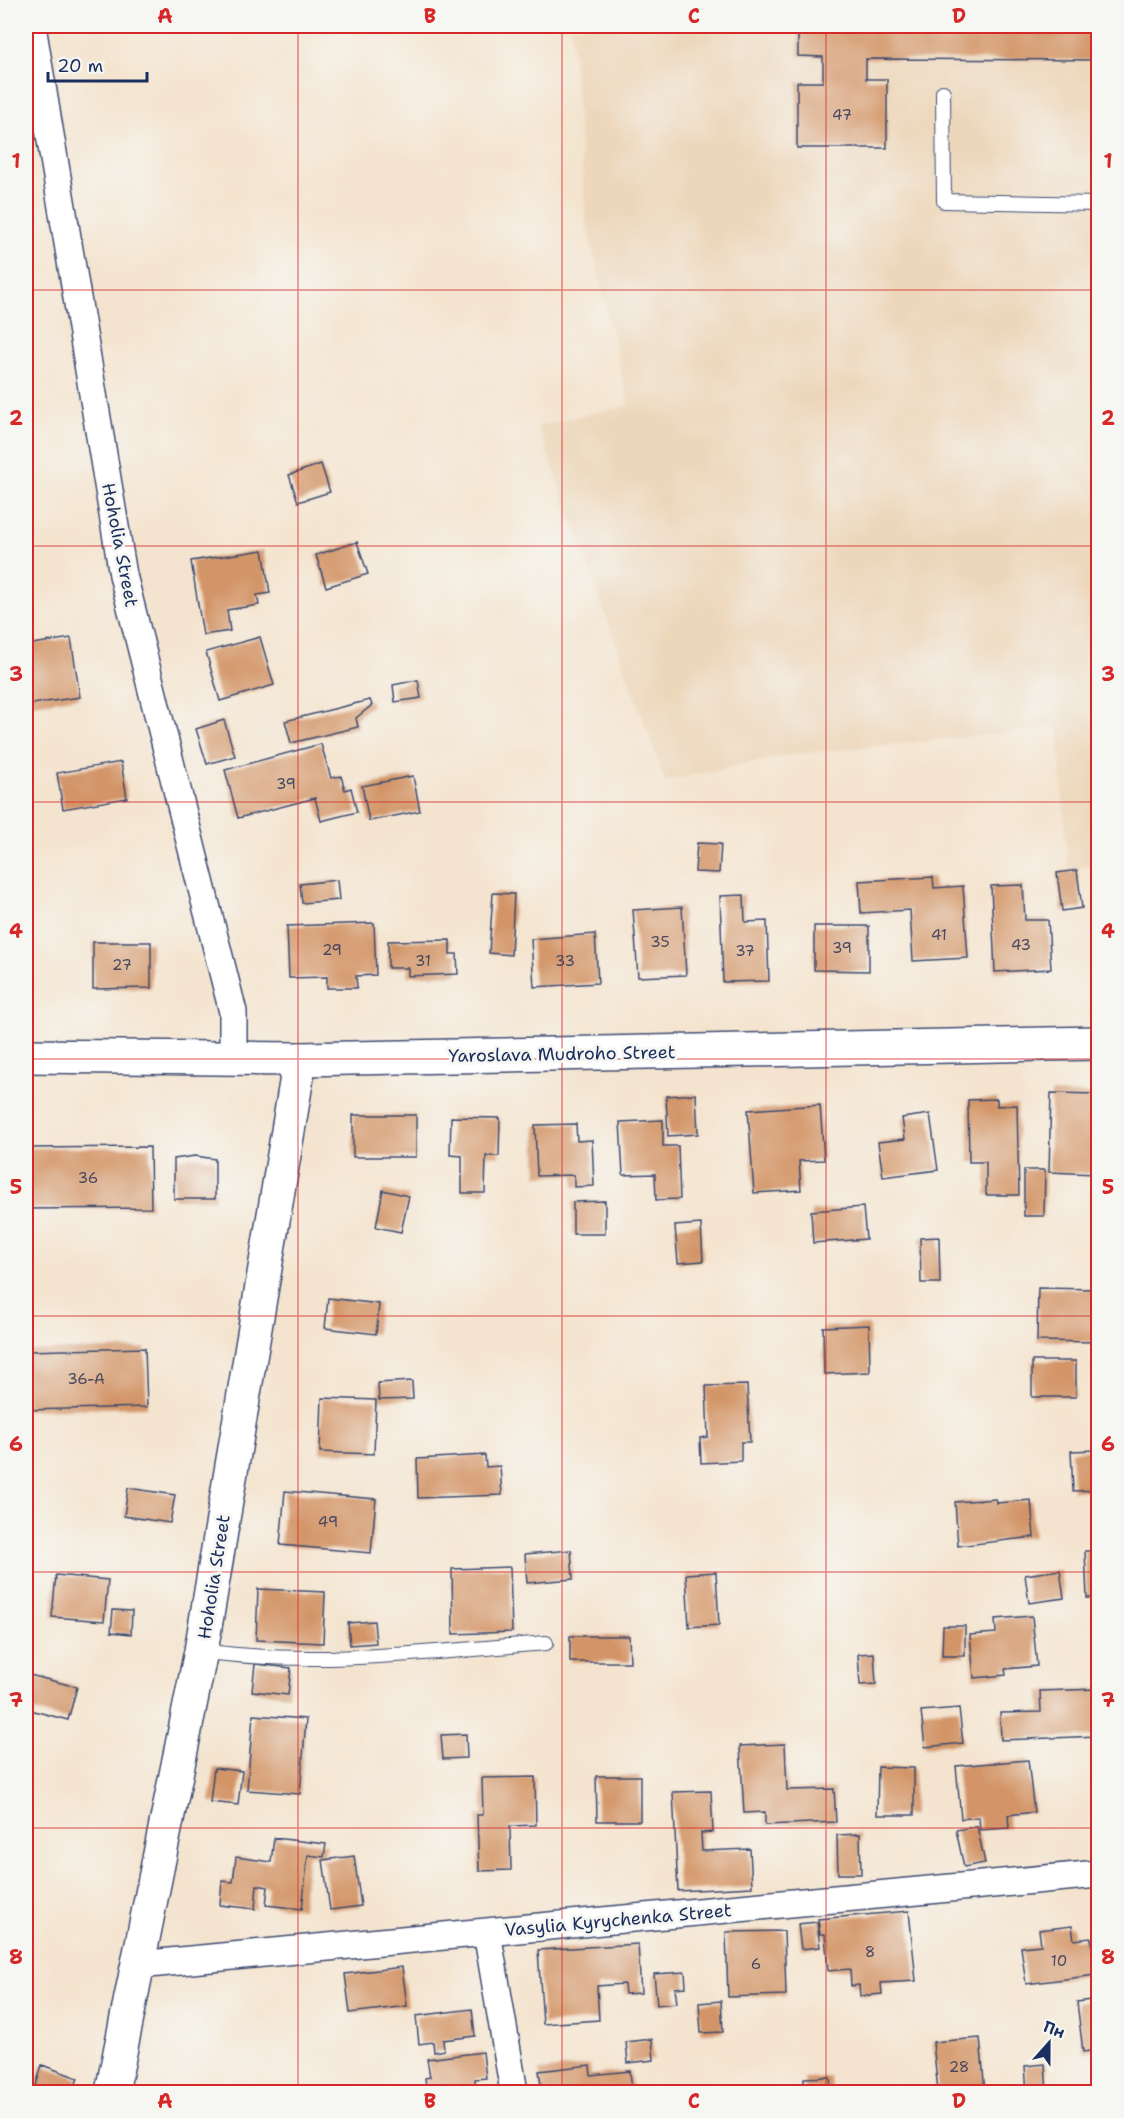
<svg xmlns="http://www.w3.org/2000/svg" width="1124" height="2118" viewBox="0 0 1124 2118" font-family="'Shantell Sans',sans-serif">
	<rect width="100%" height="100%" fill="#f6f6f2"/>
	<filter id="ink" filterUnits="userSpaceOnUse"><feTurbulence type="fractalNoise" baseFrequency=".0167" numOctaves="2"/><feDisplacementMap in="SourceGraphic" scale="12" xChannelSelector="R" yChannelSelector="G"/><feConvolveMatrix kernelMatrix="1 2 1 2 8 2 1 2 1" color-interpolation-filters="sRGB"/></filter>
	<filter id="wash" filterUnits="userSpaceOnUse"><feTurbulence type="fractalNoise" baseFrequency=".008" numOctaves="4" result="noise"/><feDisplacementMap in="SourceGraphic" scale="24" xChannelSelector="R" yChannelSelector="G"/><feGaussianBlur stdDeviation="1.35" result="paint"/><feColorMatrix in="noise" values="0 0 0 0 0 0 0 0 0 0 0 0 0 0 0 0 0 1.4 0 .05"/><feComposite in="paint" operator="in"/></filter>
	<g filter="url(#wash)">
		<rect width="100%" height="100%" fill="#f4e4cf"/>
		<!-- built -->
		<path fill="#edd7bb" d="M571 26H1098V866L1068 869 1058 727 789 755 665 781 538 426 629 405 586 223Z"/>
		<g id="blocks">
			<!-- building -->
			<path fill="#d39568" d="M798 26H1098V60L866 59V79H887V148H797V82H823V57L798 56Z
				M321 464 330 492 298 502 289 475Z
				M357 542 368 574 326 587 316 555Z
				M263 550 270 593 257 595 259 605 227 610 230 631 203 635 191 561Z
				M260 637 274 685 220 701 206 652Z
				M71 638 80 697 26 705V645Z
				M418 680 421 698 395 702 393 685Z
				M370 700 372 705 356 718 358 727 291 743 285 721Z
				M224 720 235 756 207 764 196 729Z
				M321 744 331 778 341 776 345 790 351 788 357 812 321 821 315 798 238 818 225 770Z
				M121 762 127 798 63 809 57 773Z
				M413 776 420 811 369 821 362 786Z
				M697 843 721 844 719 873 695 872Z
				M1077 870 1082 908 1062 911 1057 873Z
				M933 877 934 888 963 886 968 958 913 961 910 910 861 913 859 881Z
				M337 880 339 900 302 903 300 884Z
				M1023 885 1025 920H1048L1051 969 995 972 991 886Z
				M493 893 514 894 511 955 489 953Z
				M744 895 745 922 767 921 769 981 723 982 720 896Z
				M682 907 686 975 638 977 633 910Z
				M374 923 376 975 356 976 357 988H327V977L289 978 287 926Z
				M814 926H869V971L814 970Z
				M595 934 598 983 534 987 531 939Z
				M450 940V954H457L458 974 408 976V968H388V941Z
				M93 942H151V988L93 989Z
				M1051 1093 1098 1094V1151H1095V1174L1049 1172Z
				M696 1094 698 1134 668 1136 666 1096Z
				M997 1099V1106L1017 1105 1019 1195H986V1162H969L968 1100Z
				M820 1105 824 1160 799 1161 801 1190 754 1193 748 1110Z
				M930 1114 938 1170 883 1177 878 1142 905 1139 902 1118Z
				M353 1115H416V1157H353Z
				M451 1117 500 1118 499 1156H486L485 1193H462V1156L450 1155Z
				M663 1120V1146H678L680 1199 656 1200 655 1174 623 1175 620 1122Z
				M576 1124 577 1141 592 1140 594 1186 574 1187V1175L537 1176 535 1125Z
				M150 1147 151 1208 26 1209V1148Z
				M195 1156 215 1159V1199H174V1159Z
				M1024 1170H1045L1044 1216H1024Z
				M383 1190 409 1196 401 1232 376 1227Z
				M605 1201V1234H573V1202Z
				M863 1207 866 1239 813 1243 811 1211Z
				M701 1224 703 1261 678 1263 675 1226Z
				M939 1237 940 1283H921L920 1238Z
				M1038 1288 1096 1289 1095 1342 1037 1341Z
				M328 1298 379 1304 376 1334 325 1328Z
				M869 1325 870 1372 824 1374 823 1327Z
				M145 1348 147 1407 26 1410V1351Z
				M1032 1361H1076V1397H1032Z
				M412 1381 413 1399 379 1400 378 1383Z
				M747 1385 750 1442H741V1461L701 1463 700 1438 708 1437 706 1386Z
				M322 1398 376 1400 374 1454 320 1452Z
				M1098 1450V1490L1073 1491 1071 1451Z
				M485 1455 486 1467 500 1466 502 1495 418 1498 417 1459Z
				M128 1488 175 1495 170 1523 124 1516Z
				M285 1491 376 1499 371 1553 280 1545Z
				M996 1499 997 1503 1031 1500 1034 1537 958 1546 955 1502Z
				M571 1550 573 1579 527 1583 525 1554Z
				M1085 1551H1098V1598H1087Z
				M510 1567 512 1632 453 1634 452 1569Z
				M1060 1570 1064 1598 1029 1603 1025 1575Z
				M716 1572 719 1625 689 1627 686 1574Z
				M56 1575 108 1580 104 1621 52 1617Z
				M258 1589 325 1592 323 1643 256 1640Z
				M113 1610 132 1611 131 1634 111 1632Z
				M1032 1616 1037 1666 1005 1669 1006 1675 974 1678 970 1635 996 1633 995 1619Z
				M374 1621 376 1643 350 1645 348 1623Z
				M943 1626H965V1656H942Z
				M570 1636H629L630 1662H570Z
				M874 1653 876 1684 860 1685 858 1654Z
				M255 1664 291 1668 288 1695 252 1691Z
				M26 1674 77 1687 68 1720 26 1709Z
				M1098 1689V1736L1001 1740 1000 1713 1041 1712 1040 1691Z
				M959 1708 963 1743 925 1747 921 1711Z
				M253 1715 306 1719 300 1794 247 1790Z
				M466 1734 467 1758 443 1759 441 1735Z
				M785 1744 787 1790 834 1789 836 1822 765 1825V1812L744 1813 740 1746Z
				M1028 1760 1034 1812 1008 1815 1009 1828 980 1830 979 1817 961 1819 956 1766Z
				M878 1767 914 1768V1815H877Z
				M214 1768 242 1771 238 1805 210 1802Z
				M596 1776H640V1821H597Z
				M535 1777 536 1825 510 1826 511 1870 479 1871 477 1815H483L482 1778Z
				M711 1791 713 1832 701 1833 702 1851 750 1849 752 1887 678 1891 673 1792Z
				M977 1826 985 1863 964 1867 956 1830Z
				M860 1834 861 1874H838L837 1835Z
				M274 1838 326 1844 324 1857 308 1855 302 1909 266 1905 268 1887 257 1885 255 1909 220 1905 222 1881 233 1882 236 1857 271 1862Z
				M354 1856 361 1906 330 1910 323 1860Z
				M909 1911 916 1981 881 1983 882 1994 860 1996 859 1985 851 1986 850 1969 828 1971 825 1934H820L818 1919Z
				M817 1922 820 1947 801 1949 798 1924Z
				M1072 1926 1074 1940 1091 1938 1096 1975 1026 1984 1021 1947 1041 1945 1039 1930Z
				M784 1931 786 1995 728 1997 726 1932Z
				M638 1944 641 1993 625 1994 624 1984 597 1986 599 2020 543 2024 538 1950Z
				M402 1967 407 2006 350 2013 345 1974Z
				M685 1972 686 1987 675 1988 677 2003 657 2005 654 1974Z
				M1098 1999V2050L1083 2052 1077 2002Z
				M721 2001 723 2032 701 2033 699 2003Z
				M472 2009 475 2036 443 2040 444 2050 434 2052 433 2042 419 2044 416 2016Z
				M980 2038 985 2092H938L933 2042Z
				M652 2039 654 2060 628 2063 626 2042Z
				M483 2052 486 2078 475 2079 476 2092H427L425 2078 430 2077 427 2059Z
				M1045 2064 1047 2092H1027L1025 2066Z
				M42 2065 78 2078 73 2092H45L35 2089Z
				M590 2065 591 2075 630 2071 632 2092H542L539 2071Z
				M830 2077 831 2092H804V2078Z"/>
		</g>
	</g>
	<g filter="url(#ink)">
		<use href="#blocks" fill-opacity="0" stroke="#3c4a6f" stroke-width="1.5"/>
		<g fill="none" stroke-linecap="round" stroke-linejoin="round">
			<defs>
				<path id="service" d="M943 92 944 201 1098 204
					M201 1651C315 1667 432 1652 546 1643"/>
				<path id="minor" d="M32 26 123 575 233 1012V1057
					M487 1932 514 2092
					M138 1965 1098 1874"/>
				<path id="tertiary" d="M112 2092 201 1651 300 1059"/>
				<path id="primary" d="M26 1056 300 1059 1098 1043"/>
			</defs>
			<!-- service casing -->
			<use href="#service" stroke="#3c4a6f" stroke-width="16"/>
			<!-- minor casing -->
			<use href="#minor" stroke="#3c4a6f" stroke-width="30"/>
			<!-- tertiary casing -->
			<use href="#tertiary" stroke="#3c4a6f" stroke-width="36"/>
			<!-- primary casing -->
			<use href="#primary" stroke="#3c4a6f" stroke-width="36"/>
			<!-- service -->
			<use href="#service" stroke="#fff" stroke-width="14"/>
			<!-- minor -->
			<use href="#minor" stroke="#fff" stroke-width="27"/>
			<!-- tertiary -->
			<use href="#tertiary" stroke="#fff" stroke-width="33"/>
			<!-- primary -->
			<use href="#primary" stroke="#fff" stroke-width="33"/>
		</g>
	</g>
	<!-- grid -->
	<path fill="none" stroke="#d62828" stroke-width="1.5" stroke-opacity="0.55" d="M298 26V2092M562 26V2092M826 26V2092M26 290H1098M26 546H1098M26 802H1098M26 1059H1098M26 1316H1098M26 1572H1098M26 1828H1098"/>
	<g text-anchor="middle" stroke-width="6" stroke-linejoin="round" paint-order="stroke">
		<!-- number labels -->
		<g font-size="15" fill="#494860">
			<text x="842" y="120">47</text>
			<text x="286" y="789">39</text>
			<text x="939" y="940">41</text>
			<text x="660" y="947">35</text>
			<text x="1021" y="950">43</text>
			<text x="842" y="953">39</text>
			<text x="332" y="955">29</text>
			<text x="745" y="956">37</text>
			<text x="423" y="966">31</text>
			<text x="565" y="966">33</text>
			<text x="122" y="970">27</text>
			<text x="88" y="1183">36</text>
			<text x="86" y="1384">36-А</text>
			<text x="328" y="1527">49</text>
			<text x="870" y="1957">8</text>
			<text x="1059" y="1966">10</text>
			<text x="756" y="1969">6</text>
			<text x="959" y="2072">28</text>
		</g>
		<!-- street labels -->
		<g font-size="18" fill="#1b2f5e" stroke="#f6f6f2">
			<text transform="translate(120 545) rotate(79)" y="6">Hoholia Street</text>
			<text transform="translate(562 1054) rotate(-1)" y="6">Yaroslava Mudroho Street</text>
			<text transform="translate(214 1577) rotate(-81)" y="6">Hoholia Street</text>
			<text transform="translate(618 1920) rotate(-5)" y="6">Vasylia Kyrychenka Street</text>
		</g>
	</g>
	<!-- margin -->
	<rect width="1124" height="2118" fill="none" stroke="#f6f6f2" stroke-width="66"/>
	<!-- north arrow -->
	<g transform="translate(1049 2043) rotate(21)" stroke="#f6f6f2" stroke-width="4.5" paint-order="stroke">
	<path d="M0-4.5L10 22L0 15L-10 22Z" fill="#1b2f5e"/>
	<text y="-9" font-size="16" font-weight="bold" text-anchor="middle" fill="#1b2f5e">Пн</text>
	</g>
	<!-- scale -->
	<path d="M48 72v9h99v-9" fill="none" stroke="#1b2f5e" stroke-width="3"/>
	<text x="57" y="72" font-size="18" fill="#1b2f5e" stroke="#f6f6f2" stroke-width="4.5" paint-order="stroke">20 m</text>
	<rect x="33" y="33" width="1058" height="2052" fill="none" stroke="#d62828" stroke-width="2"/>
	<g font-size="20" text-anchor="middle" font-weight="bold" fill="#d62828">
		<text x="165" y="23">A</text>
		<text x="430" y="23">B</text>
		<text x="694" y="23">C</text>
		<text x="959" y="23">D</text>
		<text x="16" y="168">1</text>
		<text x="1108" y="168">1</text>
		<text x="16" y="425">2</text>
		<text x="1108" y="425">2</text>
		<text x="16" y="681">3</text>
		<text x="1108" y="681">3</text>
		<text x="16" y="938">4</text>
		<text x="1108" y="938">4</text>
		<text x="16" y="1194">5</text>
		<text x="1108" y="1194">5</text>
		<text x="16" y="1451">6</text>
		<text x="1108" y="1451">6</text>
		<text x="16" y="1707">7</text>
		<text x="1108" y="1707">7</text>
		<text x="16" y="1964">8</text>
		<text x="1108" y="1964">8</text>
		<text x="165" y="2108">A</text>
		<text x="430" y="2108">B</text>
		<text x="694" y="2108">C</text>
		<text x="959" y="2108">D</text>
	</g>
</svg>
